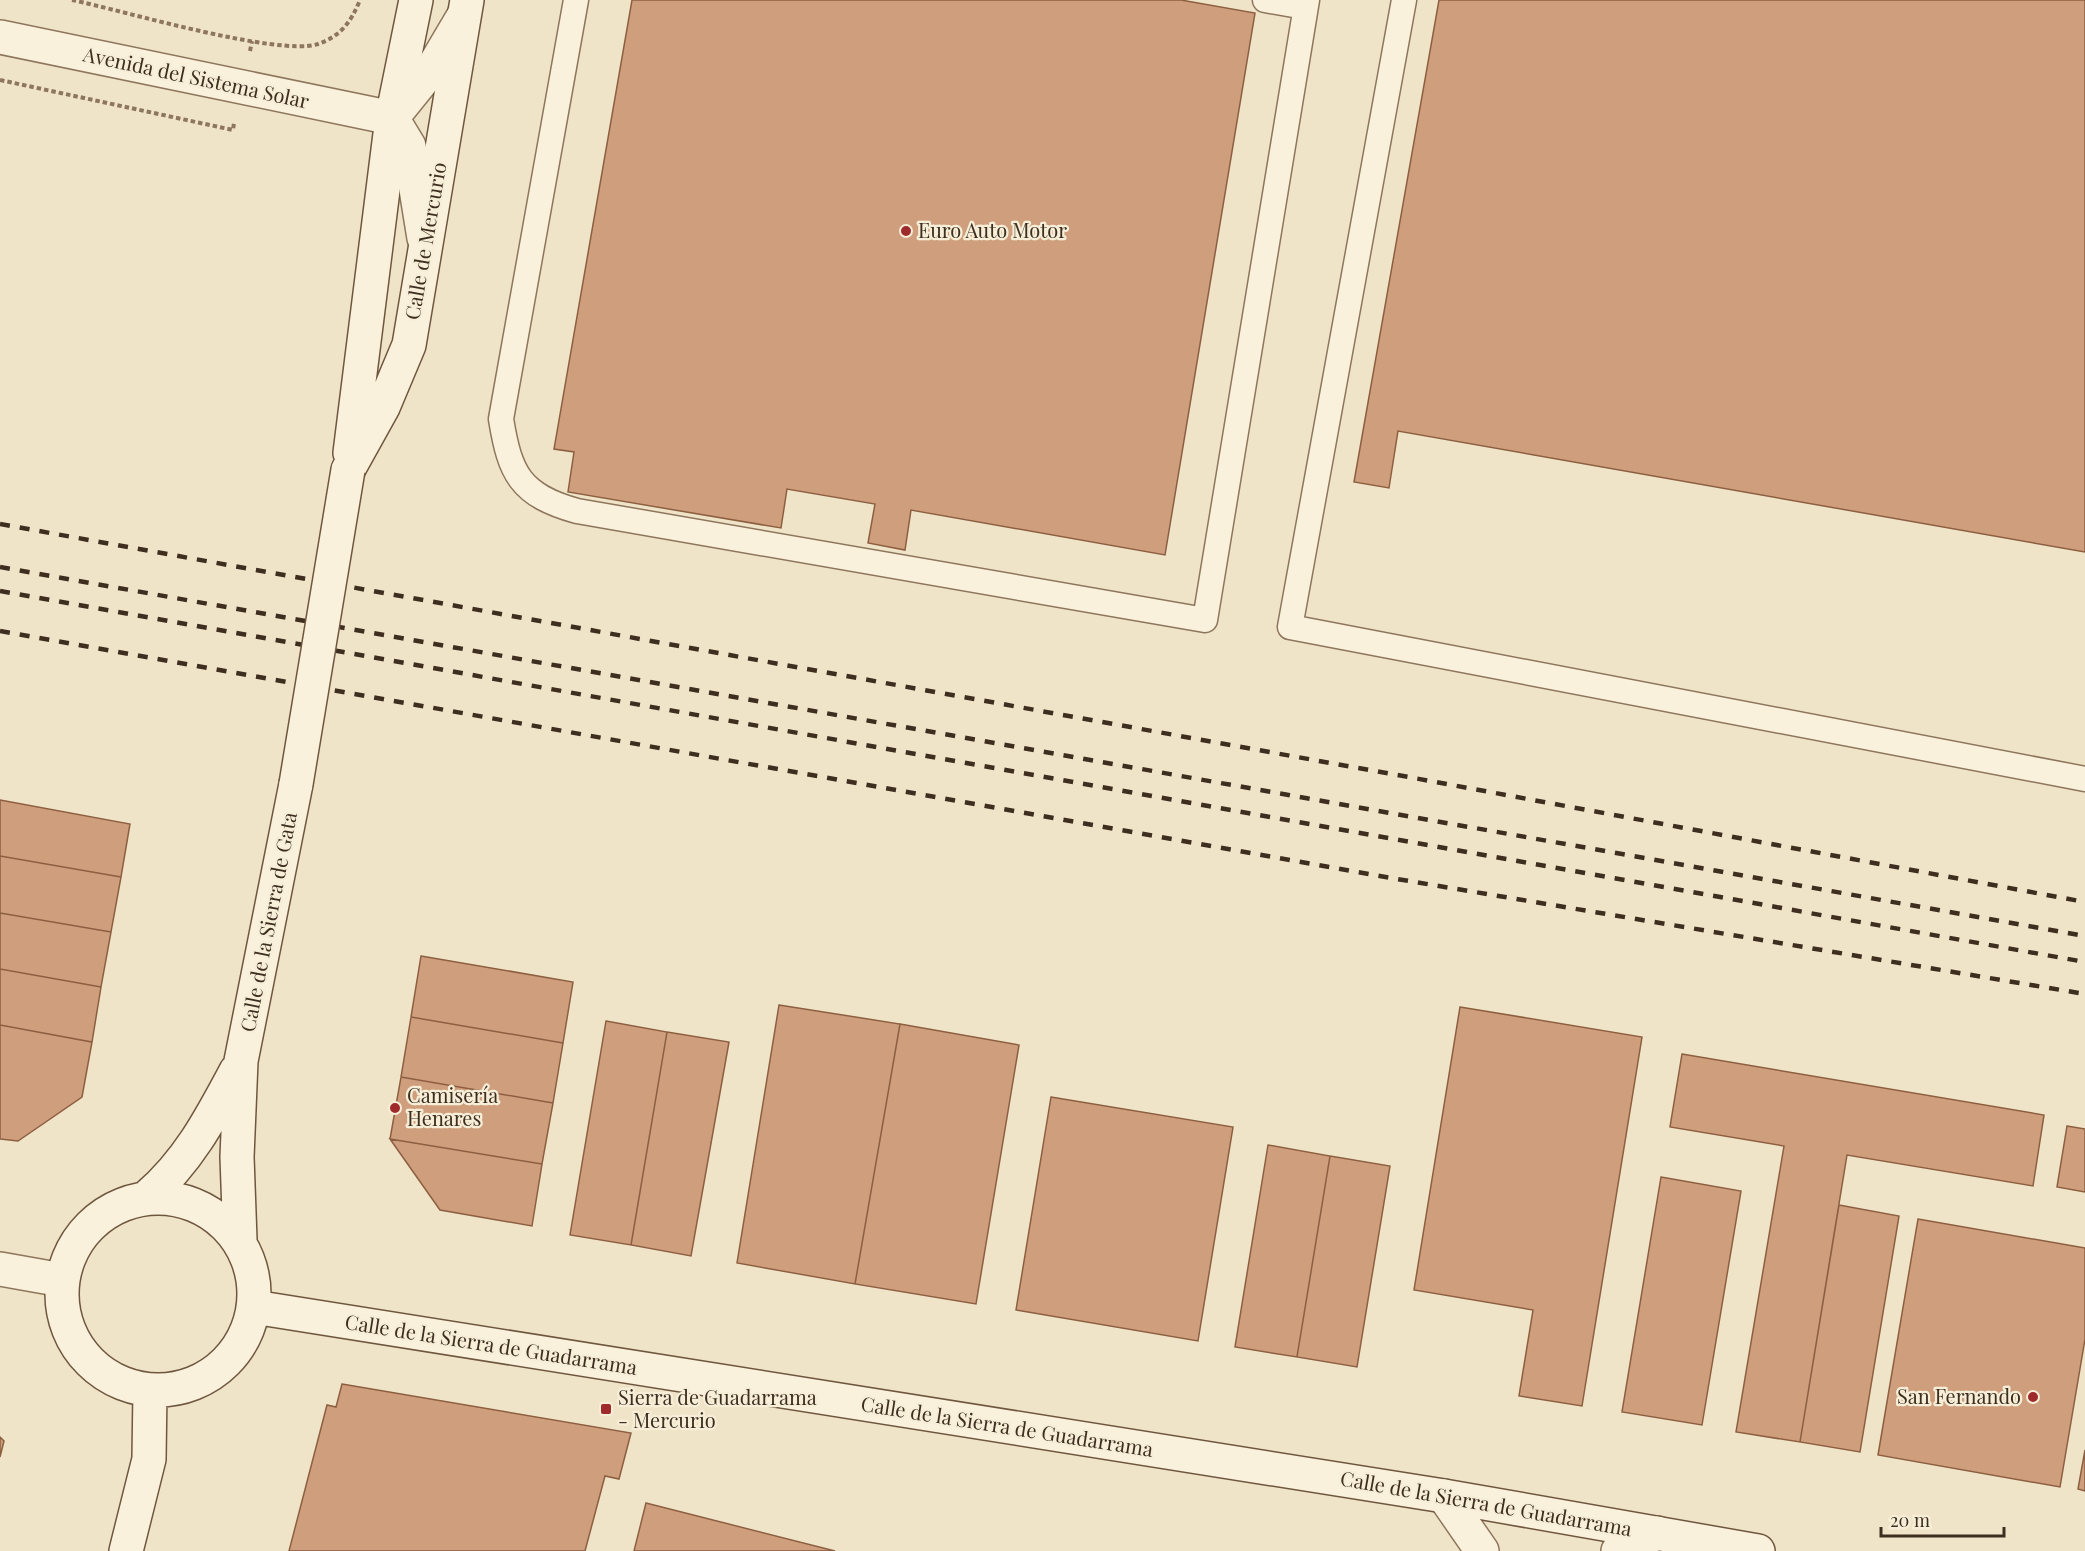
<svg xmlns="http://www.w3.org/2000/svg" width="2085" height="1551" viewBox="0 0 2085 1551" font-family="'Playfair Display',serif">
	<rect width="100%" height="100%" fill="#f0e4c8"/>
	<!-- building -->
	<path fill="#cf9f7d" stroke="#8d5f41" stroke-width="1.5" d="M632 0H1181L1255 13 1165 555 911 510 905 550 868 543 875 504 787 489 781 528 568 492 574 452 554 449Z
		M1439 0H2085V552L1398 431 1389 488 1354 482Z
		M0 800 130 824 121 877 0 856Z
		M0 856 121 877 111 932 0 913Z
		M0 913 111 932 101 987 0 969Z
		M421 956 573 982 563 1043 411 1017Z
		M0 969 101 987 92 1042 0 1025Z
		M779 1005 900 1024 855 1284 737 1263Z
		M1460 1007 1642 1037 1582 1406 1519 1396 1533 1310 1414 1290Z
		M411 1017 563 1043 553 1103 401 1077Z
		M606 1021 667 1032 631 1245 570 1235Z
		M900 1024 1019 1045 976 1304 855 1284Z
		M0 1025 92 1042 82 1097 18 1141 0 1139Z
		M667 1032 729 1042 691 1256 631 1245Z
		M1682 1054 2044 1115 2033 1186 1847 1155 1800 1442 1736 1432 1784 1146 1670 1127Z
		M401 1077 553 1103 542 1164 390 1139Z
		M1051 1097 1233 1127 1198 1341 1016 1310Z
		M2067 1126 2085 1129V1192L2057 1187Z
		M390 1139 542 1164 532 1226 440 1210Z
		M1268 1145 1330 1156 1297 1357 1235 1347Z
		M1330 1156 1390 1166 1357 1367 1297 1357Z
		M1661 1177 1741 1191 1702 1425 1622 1412Z
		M1839 1205 1899 1216 1860 1452 1800 1442Z
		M1918 1219 2085 1248V1339L2060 1487 1878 1455Z
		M342 1384 631 1433 619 1479 605 1476 585 1551H289L327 1405 336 1407Z
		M0 1437 4 1441 0 1457Z
		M2085 1450V1491L2078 1489Z
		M646 1503 835 1551H634Z"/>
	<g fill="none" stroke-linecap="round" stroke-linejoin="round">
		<defs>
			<path id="lane" d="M576 0 501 419C510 474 520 495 577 511L1205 620 1307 0
				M1265 0 1305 7
				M1404 0 1290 627 2085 779"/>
			<path id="street" d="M0 37 392 118 409 146 424 238
				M392 118 434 66 463 17
				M0 1269 62 1280
				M1444 1496 1482 1551
				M1618 1551 1657 1533"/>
			<path id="secondary" d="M350 453 392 118 416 0
				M348 470 383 407 409 345 467 0
				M147 1197C188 1162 211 1118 236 1071
				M62 1294a96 96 0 1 1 192 0a96 96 0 1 1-192 0Z
				M240 1240 237 1157 241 1061 296 784
				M254 1307 1444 1496 1758 1551
				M126 1551 149 1459 150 1390"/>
		</defs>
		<!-- lane casing -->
		<use href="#lane" stroke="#8d765c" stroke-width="27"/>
		<!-- street casing -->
		<use href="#street" stroke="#8d765c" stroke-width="36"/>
		<!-- secondary casing -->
		<use href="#secondary" stroke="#6f573f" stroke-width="36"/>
		<!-- path -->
		<path stroke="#8d765c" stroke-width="4" stroke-dasharray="4.5 3" stroke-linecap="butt" d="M72 0C121 10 278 57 318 44 341 36 351 22 360 0
			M250 51 252 41
			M0 80 233 130 234 123"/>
		<!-- lane -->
		<use href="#lane" stroke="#faf1dc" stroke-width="24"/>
		<!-- street -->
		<use href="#street" stroke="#faf1dc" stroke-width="33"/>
		<!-- secondary -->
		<use href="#secondary" stroke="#faf1dc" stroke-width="33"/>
		<!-- rail -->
		<path stroke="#3d2e20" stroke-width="4.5" stroke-dasharray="10 10" stroke-linecap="butt" d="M0 524 1414 778 2085 902
			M0 567 2085 936
			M0 591 2085 962
			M0 631 1397 879 2085 994"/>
		<defs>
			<path id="secondary-bridge" d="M296 784 348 470"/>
		</defs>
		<!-- secondary-bridge casing -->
		<use href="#secondary-bridge" stroke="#6f573f" stroke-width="36" stroke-linecap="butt"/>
		<!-- secondary-bridge -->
		<use href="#secondary-bridge" stroke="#faf1dc" stroke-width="33"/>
	</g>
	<!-- markers -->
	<g fill="#9e2a2b" stroke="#f7eed8" stroke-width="2">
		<circle cx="906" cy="231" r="6"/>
		<circle cx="395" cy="1108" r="6"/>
		<circle cx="2033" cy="1397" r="6"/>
		<rect x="600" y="1403" width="12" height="12" rx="3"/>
	</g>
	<g text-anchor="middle" stroke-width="4.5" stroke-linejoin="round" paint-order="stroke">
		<!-- street labels -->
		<g font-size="20" fill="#3d2e20" stroke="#f7eed8">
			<text transform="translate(196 78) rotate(12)" y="7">Avenida del Sistema Solar</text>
			<text transform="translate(426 241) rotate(-80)" y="7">Calle de Mercurio</text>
			<text transform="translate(269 922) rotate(-79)" y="7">Calle de la Sierra de Gata</text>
			<text transform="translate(491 1345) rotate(9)" y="7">Calle de la Sierra de Guadarrama</text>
			<text transform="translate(1007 1427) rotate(9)" y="7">Calle de la Sierra de Guadarrama</text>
			<text transform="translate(1486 1504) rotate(10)" y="7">Calle de la Sierra de Guadarrama</text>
		</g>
		<!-- poi labels -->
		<g font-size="20" fill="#3d2e20" stroke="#f7eed8" text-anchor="start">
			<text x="918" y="238">Euro Auto Motor</text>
			<text x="407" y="1103">Camisería<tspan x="407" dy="23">Henares</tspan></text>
			<text x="2021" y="1404" text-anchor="end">San Fernando</text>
			<text x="618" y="1405">Sierra de Guadarrama<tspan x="618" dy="23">- Mercurio</tspan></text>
		</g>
	</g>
	<!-- scale -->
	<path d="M1881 1527v9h123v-9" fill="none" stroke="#3d2e20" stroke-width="3"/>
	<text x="1890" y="1527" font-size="18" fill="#3d2e20" stroke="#f7eed8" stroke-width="4.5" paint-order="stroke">20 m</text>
</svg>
